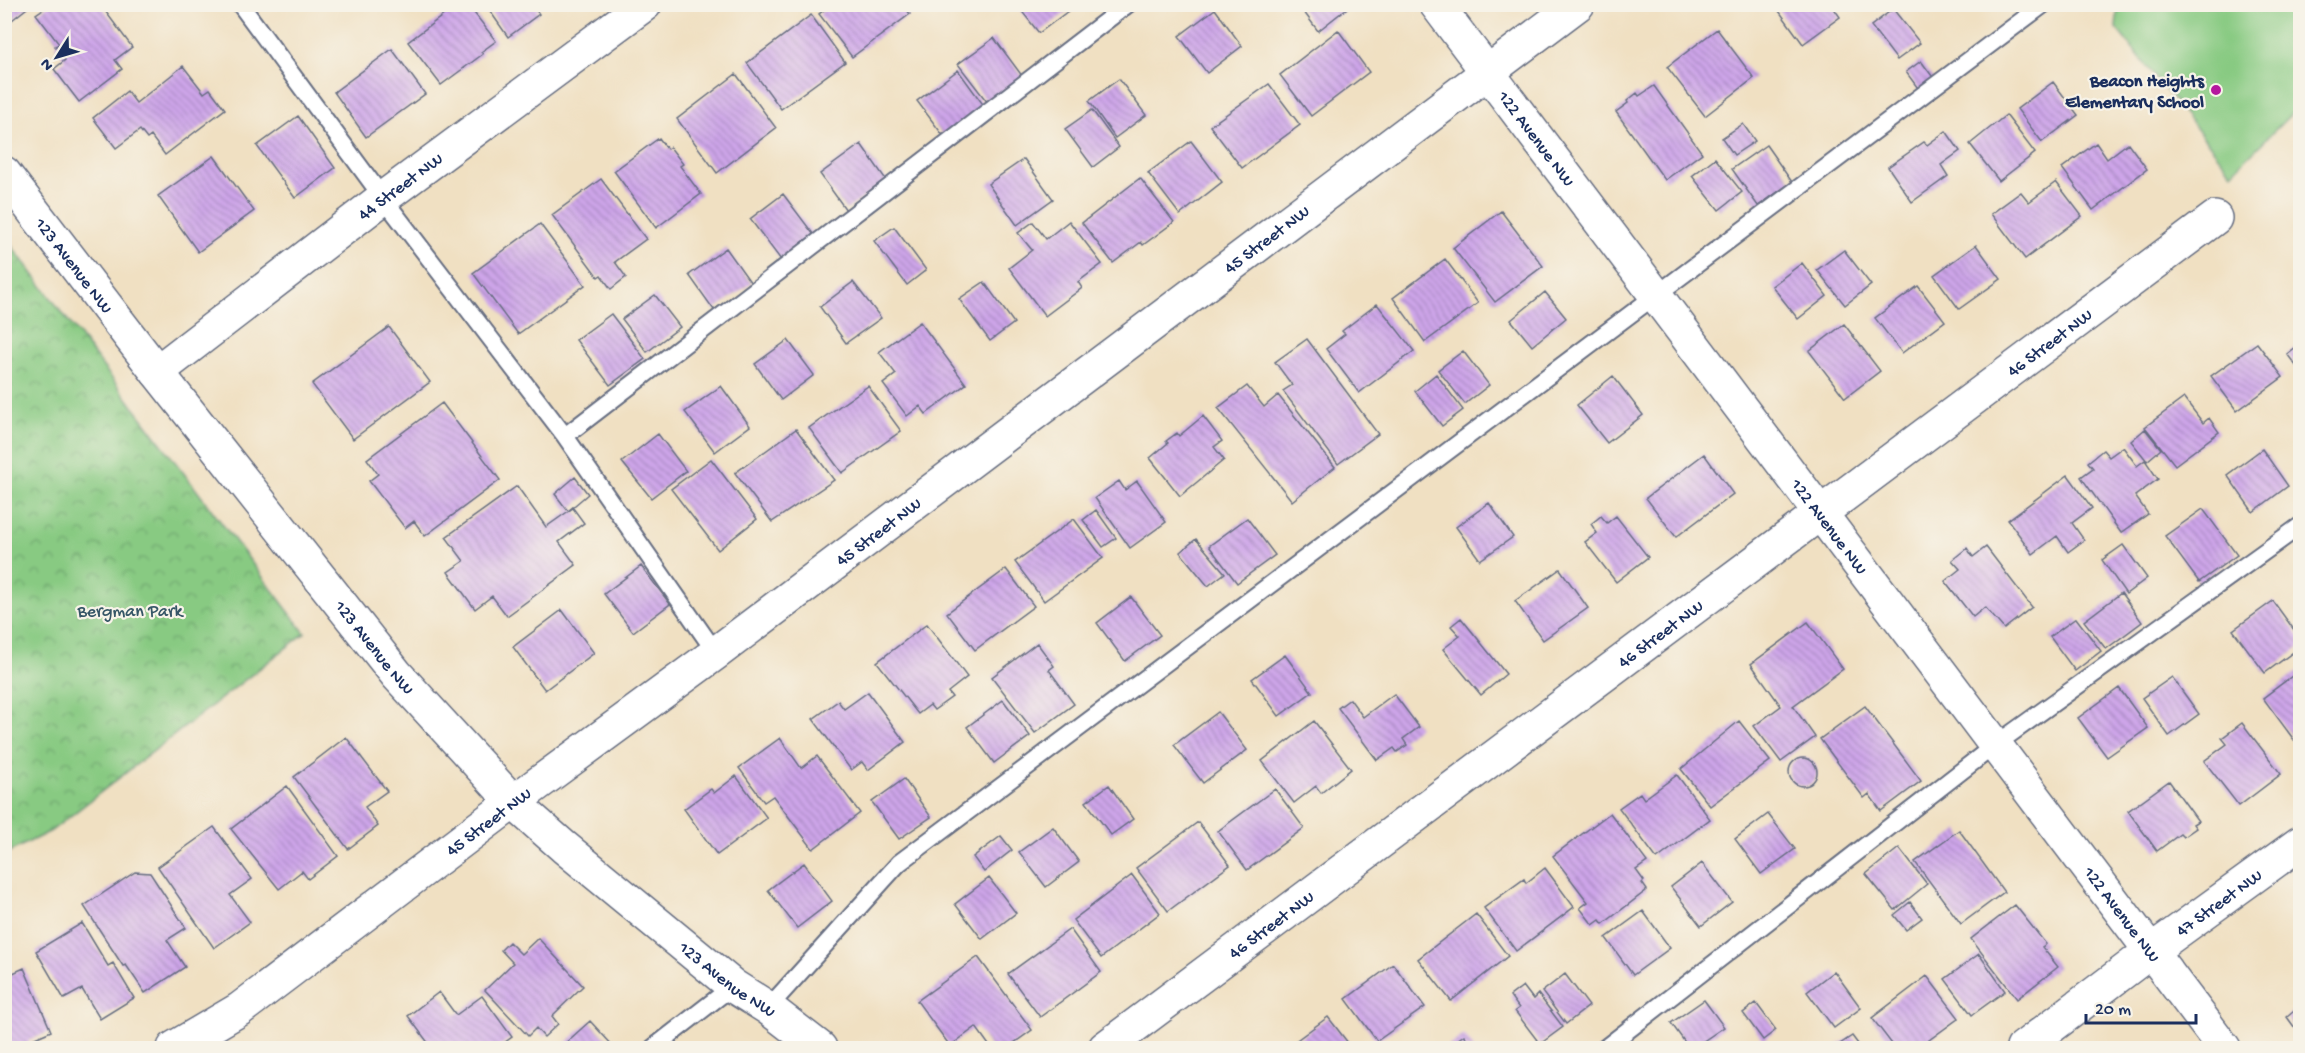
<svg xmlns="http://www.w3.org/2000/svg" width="2305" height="1053" viewBox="0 0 2305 1053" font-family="'Gochi Hand',sans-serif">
	<defs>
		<pattern id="park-crowns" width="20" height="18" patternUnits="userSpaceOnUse" patternTransform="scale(1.5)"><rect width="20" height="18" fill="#88ca82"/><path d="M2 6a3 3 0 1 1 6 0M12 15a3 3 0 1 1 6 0" fill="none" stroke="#6ea46e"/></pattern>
		<pattern id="building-back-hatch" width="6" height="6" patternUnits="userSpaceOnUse" patternTransform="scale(1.5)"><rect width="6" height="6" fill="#cea5e9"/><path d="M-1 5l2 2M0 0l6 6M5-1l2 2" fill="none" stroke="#a687c0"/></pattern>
	</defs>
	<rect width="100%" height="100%" fill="#f7f3e8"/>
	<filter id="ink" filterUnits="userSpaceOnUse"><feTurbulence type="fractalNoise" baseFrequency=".0167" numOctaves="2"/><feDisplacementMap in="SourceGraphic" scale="12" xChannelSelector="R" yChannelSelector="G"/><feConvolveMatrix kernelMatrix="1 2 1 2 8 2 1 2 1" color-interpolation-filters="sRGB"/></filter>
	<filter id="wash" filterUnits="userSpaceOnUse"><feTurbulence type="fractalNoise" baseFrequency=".008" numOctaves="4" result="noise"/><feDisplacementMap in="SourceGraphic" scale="24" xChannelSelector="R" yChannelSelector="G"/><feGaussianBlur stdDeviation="1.35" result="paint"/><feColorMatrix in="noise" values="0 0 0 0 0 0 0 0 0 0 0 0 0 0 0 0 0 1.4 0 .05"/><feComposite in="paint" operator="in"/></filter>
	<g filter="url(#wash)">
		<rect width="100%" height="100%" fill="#f0e0c2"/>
		<!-- park -->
		<path fill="url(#park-crowns)" stroke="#527c70" stroke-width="1.5" d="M4 236 305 633 51 831 5 854Z"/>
		<!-- pitch -->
		<path fill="#88ca82" stroke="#527c70" stroke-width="1.5" d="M2118 5H2300V101L2292 113 2232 173 2116 28Z"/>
		<g id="blocks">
			<!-- building -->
			<path fill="url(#building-back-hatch)" d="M4 4H32L12 20 4 10Z
				M92 4H100L132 47 115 60 122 69 79 102 54 69 65 60 55 46 59 44 36 14 49 5Z
				M485 4H543L536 10 539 14 508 37Z
				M832 4H903L910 14 852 57 819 14Z
				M1016 4H1064L1068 11 1039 33Z
				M1298 4H1344L1347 8 1318 31Z
				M1774 4H1831L1840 17 1803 44Z
				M457 5H468L496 41 481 52 483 54 441 85 408 42Z
				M1215 9 1242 46 1207 73 1179 36Z
				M1893 9 1920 43 1897 60 1871 26Z
				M811 15 845 62 781 109 747 63Z
				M1717 29 1754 78 1705 116 1667 67Z
				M1338 30 1369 72 1311 116 1280 75Z
				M994 38 1023 77 988 103 958 64Z
				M392 49 425 94 366 137 334 92Z
				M1921 61 1935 80 1920 91 1906 72Z
				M183 66 204 93 210 89 225 109 165 155 151 136 147 139 140 130 116 148 93 118 127 91 136 103Z
				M958 70 985 107 945 138 917 101Z
				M736 74 776 128 717 173 677 119Z
				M1119 79 1146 115 1115 138 1089 101Z
				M2053 82 2078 115 2042 142 2017 109Z
				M1269 84 1300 125 1242 168 1210 126Z
				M1654 86 1702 153 1665 180 1616 112 1628 103 1627 101 1637 93 1639 96Z
				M1092 110 1119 147 1093 167 1065 129Z
				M2006 115 2035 153 1999 181 1970 144Z
				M298 116 335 168 295 198 257 146Z
				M1743 124 1755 141 1734 155 1722 138Z
				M1946 131 1960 151 1941 165 1948 176 1912 202 1888 167 1924 142 1927 145Z
				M659 138 667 149 670 147 683 164 680 166 701 194 656 228 614 171Z
				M1191 141 1222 182 1180 215 1148 173Z
				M2096 143 2107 159 2128 143 2147 169 2093 210 2062 168Z
				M861 144 887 181 846 210 820 174Z
				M1766 145 1792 182 1758 206 1732 169Z
				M214 156 254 211 198 252 158 196Z
				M1715 158 1742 192 1719 210 1692 176Z
				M1024 159 1053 199 1017 225 988 184Z
				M1140 178 1174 222 1143 245 1141 242 1113 263 1082 223Z
				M601 179 646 239 615 262 626 277 611 289 601 275 598 277 552 215Z
				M2056 182 2082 216 2025 259 1991 214 2021 192 2029 202Z
				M783 194 814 235 781 260 750 219Z
				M1501 211 1543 266 1495 302 1453 248Z
				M1069 221 1102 264 1078 282 1082 288 1045 316 1009 268 1032 250 1018 233 1033 222 1046 239Z
				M540 224 585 285 518 334 473 273Z
				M894 227 926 270 907 285 874 241Z
				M1976 245 2001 279 1959 309 1934 275Z
				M726 248 751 283 714 310 689 275Z
				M1844 250 1871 285 1845 305 1817 270Z
				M1445 259 1478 303 1425 342 1393 298Z
				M1802 263 1827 296 1798 319 1772 286Z
				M853 282 881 318 846 343 820 307Z
				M984 282 1014 323 990 341 959 299Z
				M1918 286 1945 321 1902 353 1875 318Z
				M1545 292 1566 318 1532 346 1511 320Z
				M655 295 680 327 647 352 622 319Z
				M1377 304 1414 351 1359 393 1326 349 1345 334 1342 331Z
				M611 314 645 359 610 385 576 340Z
				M920 322 966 384 926 414 920 406 907 416 883 384 896 374 879 352Z
				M1844 324 1880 371 1845 398 1809 351Z
				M389 327 430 382 353 439 312 384Z
				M1307 339 1378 434 1338 464 1283 391 1292 385 1275 362Z
				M788 340 814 375 781 400 755 364Z
				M2257 343 2283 377 2237 411 2211 376Z
				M2300 344V371L2287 354Z
				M1463 351 1489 385 1465 404 1438 370Z
				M1436 374 1463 410 1442 426 1415 391Z
				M1613 376 1643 415 1607 443 1577 405Z
				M721 386 750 426 715 452 685 412Z
				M868 386 901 431 842 473 809 428Z
				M1247 386 1264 407 1278 395 1335 467 1292 501 1218 408Z
				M2184 398 2203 423 2209 418 2219 432 2175 465 2145 427Z
				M442 403 500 480 425 536 414 521 405 528 369 481 378 474 367 459Z
				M1203 416 1222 441 1214 447 1224 460 1180 496 1150 458 1168 443 1166 441 1177 433 1179 436Z
				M796 429 834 480 772 522 735 473Z
				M2145 429 2161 449 2147 461 2131 441Z
				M658 434 686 471 651 498 622 462Z
				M2123 447 2137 466 2145 460 2158 479 2135 496 2148 514 2121 533 2081 477 2093 468 2088 462 2103 450 2109 457Z
				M2262 449 2288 486 2253 512 2227 475Z
				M1704 454 1733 494 1676 537 1646 498Z
				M711 459 757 519 718 550 671 489Z
				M2068 475 2092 508 2072 523 2084 540 2068 552 2057 536 2033 554 2008 520Z
				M575 477 588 494 568 511 555 494Z
				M1119 481 1125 490 1137 481 1166 522 1130 548 1095 498Z
				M517 486 546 527 573 508 584 523 559 542 576 565 507 616 492 596 475 609 448 572 464 561 446 537Z
				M1489 503 1513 537 1480 560 1456 527Z
				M2203 509 2237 555 2199 582 2165 536Z
				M1096 510 1116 538 1103 547 1083 520Z
				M1601 516 1607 523 1616 516 1648 557 1616 582 1585 542 1597 533 1591 524Z
				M1247 518 1275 555 1237 583 1209 546Z
				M1074 519 1103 558 1044 601 1015 562Z
				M1196 539 1225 573 1208 586 1180 552Z
				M2123 545 2147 578 2126 594 2102 560Z
				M1986 547 2032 607 2004 629 1985 607 1973 617 1945 581 1960 569 1952 560 1967 548 1973 557Z
				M641 566 670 604 633 632 604 594Z
				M1006 569 1034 606 975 650 947 613Z
				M1560 569 1588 608 1543 640 1515 601Z
				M2121 593 2142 622 2106 649 2084 621Z
				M1131 597 1160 635 1125 661 1097 623Z
				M2273 601 2300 638V647L2265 673 2233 630Z
				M562 610 594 653 545 690 513 647Z
				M1461 618 1506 674 1481 695 1443 649 1460 636 1451 626Z
				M2076 618 2101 651 2075 671 2050 637Z
				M1808 622 1843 669 1793 706 1815 737 1781 762 1754 726 1781 706 1751 664Z
				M927 624 967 677 948 692 952 697 934 710 930 705 918 714 877 662Z
				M1037 643 1054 666 1049 670 1074 704 1035 733 992 677Z
				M1285 655 1312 692 1279 716 1252 679Z
				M2300 670V748L2263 698Z
				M2172 677 2199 714 2169 736 2142 698Z
				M2119 688 2148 728 2107 757 2078 718Z
				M868 692 905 742 868 770 862 762 851 770 813 719 838 701 844 709Z
				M1394 694 1419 727 1403 739 1407 745 1397 752 1394 748 1377 760 1338 708 1350 699 1363 717Z
				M1003 700 1030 736 994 763 967 727Z
				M1865 706 1921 781 1881 811 1869 794 1864 798 1820 739Z
				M1218 712 1247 750 1203 783 1174 745Z
				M1314 721 1351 769 1321 793 1316 786 1294 803 1262 761Z
				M1739 721 1770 761 1710 806 1681 769Z
				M2242 723 2281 774 2239 806 2204 761 2227 744 2222 738Z
				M346 737 387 791 365 807 378 826 348 849 294 777Z
				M780 738 801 768 817 756 860 813 813 849 773 796 764 802 739 768Z
				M1789 772a14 14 0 1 1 28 0a14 14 0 1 1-28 0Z
				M1677 775 1710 819 1657 859 1619 808 1640 793 1644 799Z
				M736 776 767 818 717 855 684 809 711 789 714 793Z
				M904 779 931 817 899 839 872 802Z
				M2169 781 2198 821 2193 824 2196 828 2183 837 2180 834 2157 851 2128 811Z
				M1109 785 1133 819 1111 835 1086 802Z
				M287 786 338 856 308 879 302 871 279 889 231 829Z
				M1275 789 1304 828 1247 870 1218 831Z
				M1610 813 1647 862 1636 870 1644 881 1642 883 1647 890 1603 924 1600 920 1593 925 1580 908 1588 902 1553 856Z
				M1768 814 1795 849 1761 874 1735 839Z
				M1198 822 1230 865 1168 911 1136 868Z
				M214 827 252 879 230 895 250 922 214 948 158 867Z
				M1053 827 1079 862 1046 887 1019 852Z
				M1959 830 2004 892 1961 924 1915 862Z
				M1001 836 1012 850 984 872 973 857Z
				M1899 848 1927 884 1895 910 1866 874Z
				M804 863 832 901 797 928 768 890Z
				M1702 863 1732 902 1701 926 1671 887Z
				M1545 868 1574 907 1516 951 1484 908 1524 879 1526 883Z
				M135 872 150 873 186 928 167 940 185 967 145 993 126 965 123 966 84 906Z
				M1132 875 1160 913 1101 958 1073 920Z
				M989 878 1016 913 982 939 955 904Z
				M1910 902 1922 918 1906 930 1894 915Z
				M2015 905 2046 944 2042 947 2058 967 2017 999 1971 939Z
				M1643 911 1670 948 1633 975 1606 938Z
				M1476 914 1508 956 1451 1001 1418 959Z
				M82 923 108 966 113 963 134 998 100 1019 82 989 64 999 36 951Z
				M1070 929 1101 972 1040 1017 1008 974Z
				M538 938 583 986 552 1016 558 1024 544 1037 536 1028 528 1036 485 990 513 963 501 950 509 942 521 954Z
				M1979 954 2005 991 1972 1015 1945 979Z
				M978 957 1032 1030 1007 1048H991L976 1027 950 1046 917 1001Z
				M1393 964 1425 1007 1377 1041 1346 999Z
				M24 968 51 1031 28 1041 31 1048H4V977Z
				M1834 971 1861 1008 1834 1028 1807 992Z
				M1565 974 1589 1006 1566 1024 1542 992Z
				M1927 976 1959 1018 1918 1048H1895L1872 1018Z
				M1523 986 1533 999 1538 994 1563 1027 1540 1044 1515 1011 1519 1008 1510 996Z
				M439 992 456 1015 482 996 512 1037 497 1048H432L408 1016Z
				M1704 1000 1724 1027 1693 1048H1689L1671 1023Z
				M1756 1003 1776 1030 1763 1040 1743 1013Z
				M2300 1006V1035L2287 1017Z
				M1328 1017 1352 1048H1286Z
				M590 1021 615 1048H560Z
				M1464 1035 1474 1048H1446Z
				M1852 1036 1861 1048H1834Z"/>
		</g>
	</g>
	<g filter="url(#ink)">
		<use href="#blocks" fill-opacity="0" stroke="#666d81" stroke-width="1.5"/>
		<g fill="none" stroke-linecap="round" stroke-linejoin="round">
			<defs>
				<path id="lane" d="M240 4 383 198 565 436 716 653
					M565 436 1128 4
					M768 1008 899 863 2044 4
					M653 1048 733 986
					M1605 1048 1995 745 2300 526"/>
				<g id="street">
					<path id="s1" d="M1436 4 2224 1048"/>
					<path id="s2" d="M4 173 157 372 397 675 513 802 564 847 733 986 768 1008 820 1048"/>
					<path id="s3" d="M157 372 383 198 645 4"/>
					<path id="s4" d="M174 1048 240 1009 513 802 716 653 1578 4"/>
					<path id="s5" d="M1105 1048 2215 218"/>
					<path id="s6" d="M2023 1048 2151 951 2300 843"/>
				</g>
			</defs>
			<!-- lane casing -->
			<use href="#lane" stroke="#666d81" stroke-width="20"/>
			<!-- street casing -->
			<use href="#street" stroke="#666d81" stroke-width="36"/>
			<!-- lane -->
			<use href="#lane" stroke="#fff" stroke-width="16"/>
			<!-- street -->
			<use href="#street" stroke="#fff" stroke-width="33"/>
		</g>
	</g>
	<!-- markers -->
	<circle fill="#b5179e" stroke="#f7f3e8" stroke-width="2" cx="2216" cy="90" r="6"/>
	<g text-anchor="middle" stroke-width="4.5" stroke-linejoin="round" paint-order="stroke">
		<!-- poi labels -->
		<g font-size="18" font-weight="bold" fill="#1b2f5e" stroke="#f7f3e8" text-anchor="end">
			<text x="2204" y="86">Beacon Heights<tspan x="2204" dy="21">Elementary School</tspan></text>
		</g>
		<!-- street labels -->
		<g font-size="18" fill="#1b2f5e" stroke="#f7f3e8">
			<text dy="6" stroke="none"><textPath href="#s1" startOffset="168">122 Avenue NW</textPath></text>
			<text dy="6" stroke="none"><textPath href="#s3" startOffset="306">44 Street NW</textPath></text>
			<text dy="6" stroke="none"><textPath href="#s4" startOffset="1360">45 Street NW</textPath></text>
			<text dy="6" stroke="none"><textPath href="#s2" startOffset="116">123 Avenue NW</textPath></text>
			<text dy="6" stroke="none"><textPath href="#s5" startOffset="1179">46 Street NW</textPath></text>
			<text dy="6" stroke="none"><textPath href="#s1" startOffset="654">122 Avenue NW</textPath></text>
			<text dy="6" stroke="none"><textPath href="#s4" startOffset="874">45 Street NW</textPath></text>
			<text dy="6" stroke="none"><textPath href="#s5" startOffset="693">46 Street NW</textPath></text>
			<text dy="6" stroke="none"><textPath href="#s2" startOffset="602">123 Avenue NW</textPath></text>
			<text dy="6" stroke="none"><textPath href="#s4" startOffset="388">45 Street NW</textPath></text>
			<text dy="6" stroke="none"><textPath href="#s6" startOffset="244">47 Street NW</textPath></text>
			<text dy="6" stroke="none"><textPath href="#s1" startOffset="1140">122 Avenue NW</textPath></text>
			<text dy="6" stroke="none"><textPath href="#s5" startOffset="207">46 Street NW</textPath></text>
			<text dy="6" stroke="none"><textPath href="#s2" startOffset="1088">123 Avenue NW</textPath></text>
		</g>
		<!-- park labels -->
		<g font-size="18" fill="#365667" stroke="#f7f3e8">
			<text x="130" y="616">Bergman Park</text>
		</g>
	</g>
	<!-- margin -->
	<rect width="2305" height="1053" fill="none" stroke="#f7f3e8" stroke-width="24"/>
	<!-- north arrow -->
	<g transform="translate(57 57) rotate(233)" stroke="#f7f3e8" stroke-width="4.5" paint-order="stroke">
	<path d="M0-4.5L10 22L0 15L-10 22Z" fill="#1b2f5e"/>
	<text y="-9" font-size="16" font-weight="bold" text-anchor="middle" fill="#1b2f5e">N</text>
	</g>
	<!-- scale -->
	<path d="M2086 1014v9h110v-9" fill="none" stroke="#1b2f5e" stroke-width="3"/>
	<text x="2095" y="1014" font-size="18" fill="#1b2f5e" stroke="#f7f3e8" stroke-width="4.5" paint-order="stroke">20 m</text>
</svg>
